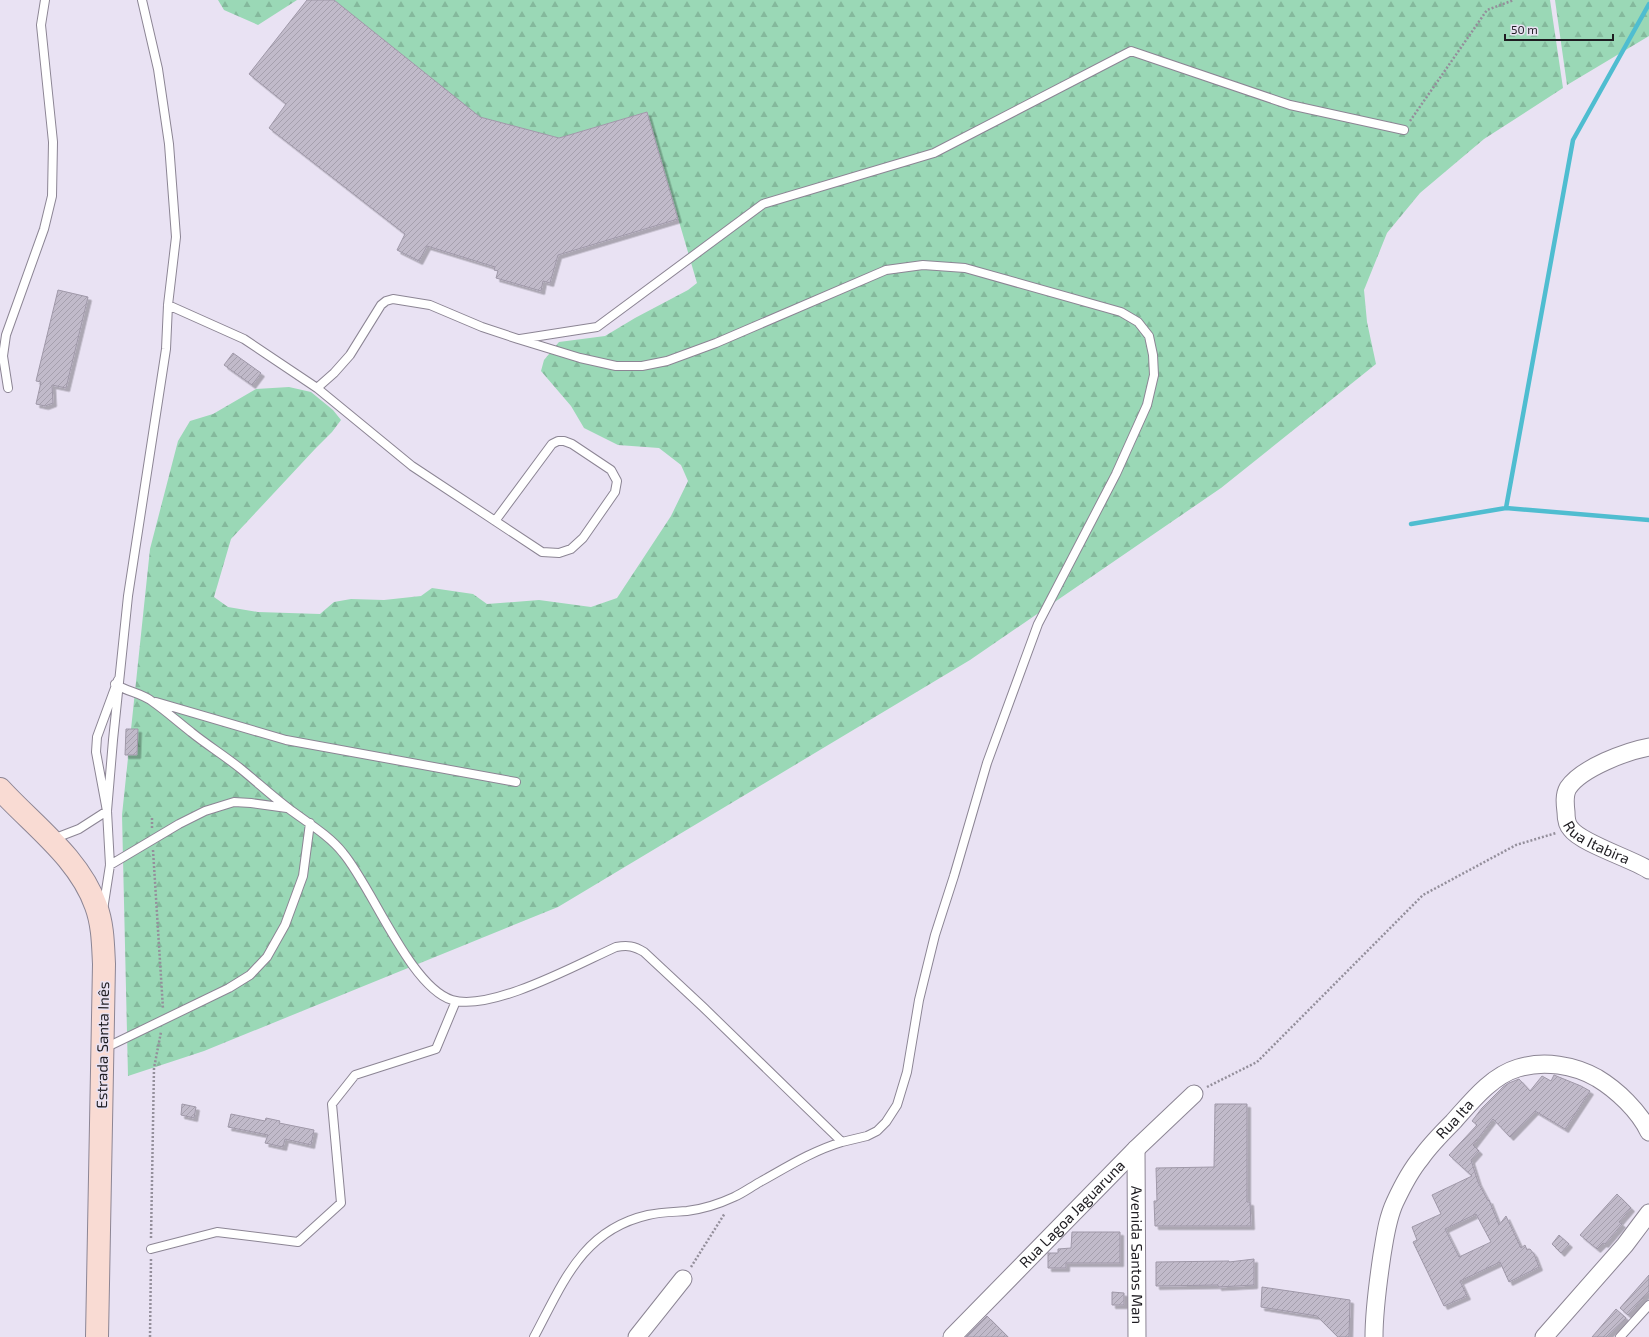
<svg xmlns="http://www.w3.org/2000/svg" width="1649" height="1337" viewBox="0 0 1649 1337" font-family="'Exo 2',sans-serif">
	<defs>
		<pattern id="forest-firs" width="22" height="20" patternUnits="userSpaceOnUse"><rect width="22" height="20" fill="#9ad8b6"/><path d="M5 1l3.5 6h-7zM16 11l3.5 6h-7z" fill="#84b99c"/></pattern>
		<pattern id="building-hatch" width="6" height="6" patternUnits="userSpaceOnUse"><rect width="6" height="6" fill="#c1baca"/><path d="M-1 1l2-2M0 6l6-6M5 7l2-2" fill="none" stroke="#a59fad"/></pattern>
		<filter id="shadow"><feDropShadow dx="3.5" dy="3.5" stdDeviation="0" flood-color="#0004"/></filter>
	</defs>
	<rect width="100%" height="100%" fill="#e9e2f3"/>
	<!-- forest -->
	<path fill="url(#forest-firs)" d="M218 0H297L258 25 224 10Z
		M334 0H1550L1563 88 1484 139 1420 193 1387 233 1364 290 1367 322 1376 364 1221 488 970 660 558 907 204 1051 128 1076 122 815 150 549 178 441 190 421 213 414 256 389 289 387 311 392 333 410 341 420 332 432 315 449 231 539 214 597 228 607 258 612 320 614 334 602 351 599 384 600 421 596 432 588 473 594 487 604 539 600 591 607 617 598 671 516 688 481 681 465 659 448 618 445 584 428 571 406 541 371 544 360 559 342 605 336 635 318 688 290 697 283 647 112 559 138 480 117Z
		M1555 0H1649V36L1567 85Z"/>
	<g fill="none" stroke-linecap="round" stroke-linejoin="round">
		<!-- stream -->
		<path stroke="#4fbdd0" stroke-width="4.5" d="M1506 508 1573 140 1649 4
			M1411 524 1506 508 1649 520"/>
	</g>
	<!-- building -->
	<path fill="url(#building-hatch)" stroke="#9f98a8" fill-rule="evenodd" filter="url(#shadow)" d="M307 0H334L480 117 559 138 647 112 678 219 558 255 550 283 543 281 541 291 496 278 498 271 494 270 495 267 427 246 419 261 397 250 405 234 269 128 286 104 249 74Z
		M58 290 88 297 66 388 52 385 53 403 45 406 36 404 41 382 36 381Z
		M233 353 261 373 252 385 224 365Z
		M126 729H138L137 755H125Z
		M1554 1075 1581 1086 1590 1091 1565 1129 1535 1111 1510 1137 1493 1119 1473 1145 1479 1151 1471 1160 1478 1182 1488 1201 1489 1200 1499 1225 1506 1216 1521 1248 1525 1245 1527 1250 1530 1249 1534 1254 1539 1267 1509 1282 1500 1262 1460 1281 1467 1296 1444 1306 1413 1242 1417 1240 1412 1227 1441 1214 1432 1195 1472 1176 1449 1155 1477 1125 1472 1121 1482 1108 1503 1087 1509 1083 1519 1079 1530 1091 1542 1076 1551 1081ZM1476 1214 1491 1242 1459 1257 1445 1229Z
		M182 1104 196 1107 194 1118 181 1115Z
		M1215 1104H1247V1202H1250L1251 1226H1155L1154 1201H1157L1156 1168 1214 1167Z
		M231 1114 265 1121 266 1118 280 1121 279 1123 314 1130 311 1145 285 1139 283 1147 265 1143 268 1135 228 1127Z
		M1617 1194 1631 1208 1619 1222 1622 1224 1605 1244 1603 1243 1597 1249 1580 1235Z
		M1072 1232H1120V1263H1066V1268H1048V1253H1058V1249L1071 1248Z
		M1559 1235 1569 1244 1561 1253 1552 1244Z
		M1254 1259V1285L1218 1287V1285L1156 1286V1262L1229 1261V1262Z
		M1649 1275V1291L1628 1315 1620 1308Z
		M1262 1287 1350 1300 1349 1337H1338L1317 1316 1261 1307Z
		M1112 1292 1124 1293V1305H1112Z
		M1616 1309 1626 1318 1606 1337H1592Z
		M987 1316 1008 1337H966Z"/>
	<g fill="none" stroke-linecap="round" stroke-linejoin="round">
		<defs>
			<path id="lane" d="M520 339 597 327 763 204 934 153 1131 51 1290 105 1404 130
				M8 388 3 356 6 335 44 229 52 196 53 142 41 25 45 0
				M317 388 412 466 542 552 559 553 571 549 583 538 615 492 617 481 611 470 572 444 564 441H558L552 444 495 521
				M115 684C127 692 142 693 153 702 166 711 178 722 191 732 207 745 225 756 241 769 257 782 272 796 288 808 305 821 330 836 343 853 372 887 410 987 452 1000 491 1012 578 964 616 947 628 945 634 946 644 952L703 1007 842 1142 867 1136 877 1131 886 1122 897 1105 907 1072 919 1000 935 935 954 876 987 763 1038 624 1116 474 1147 405 1154 375 1153 355 1149 336 1138 322 1121 312 965 268 923 265 886 270 716 343 667 361 642 366H616L580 358 518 339 482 327 430 305 393 299 386 301 381 305 350 355 334 373 317 388 244 339 168 305
				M156 702 286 740 516 782
				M107 811 113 740 128 596 166 349 168 305 176 237 169 144 158 69 142 0
				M53 839 79 829 107 811
				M110 865 179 824 205 811 234 802 251 803 287 808
				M103 910 110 865 107 811 96 752 97 737 118 680
				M105 1048 229 988 250 975 267 957 285 925 303 876 310 823
				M151 1249 217 1232 298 1242 341 1203 332 1104 355 1075 436 1049 456 1001
				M534 1337C563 1283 582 1230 648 1215 660 1212 674 1212 687 1211 703 1209 719 1204 734 1197 743 1193 751 1187 760 1182 787 1167 812 1151 842 1142
				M1620 1337 1649 1305"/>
			<g id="street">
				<path id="s1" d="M1649 747C1627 751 1581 768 1568 788 1564 795 1565 804 1566 812 1566 817 1567 825 1571 829 1581 843 1632 859 1649 870"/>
				<path id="s2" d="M1136 1149 1137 1337"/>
				<path d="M637 1337 683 1279"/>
				<path id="s3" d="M952 1337 1136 1149 1194 1094"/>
				<path id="s4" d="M1374 1337C1374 1310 1378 1282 1382 1255 1385 1238 1387 1219 1395 1202 1402 1187 1410 1171 1421 1158 1430 1145 1442 1133 1453 1122 1471 1102 1491 1076 1518 1068 1544 1060 1574 1065 1597 1078 1617 1090 1639 1111 1649 1132"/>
				<path d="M1544 1337 1625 1245 1649 1213"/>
			</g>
			<path id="secondary" d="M0 789C34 826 79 858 96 906 103 925 103 945 104 964L97 1337"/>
		</defs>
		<!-- lane casing -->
		<use href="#lane" stroke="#8c8594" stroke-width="10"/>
		<!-- street casing -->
		<use href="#street" stroke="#8c8594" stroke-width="19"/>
		<!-- secondary casing -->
		<use href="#secondary" stroke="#8c8594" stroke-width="24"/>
		<!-- path -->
		<path stroke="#948f9b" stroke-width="2.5" stroke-dasharray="2 2" stroke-linecap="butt" d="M1410 121 1487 10 1514 0
			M152 818V828
			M153 850 163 1009
			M1207 1087 1257 1062 1423 895 1516 845 1556 833
			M151 1238 154 1068 161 1032
			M691 1267 725 1213
			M150 1337 151 1259"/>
		<!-- lane -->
		<use href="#lane" stroke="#fff" stroke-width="8"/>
		<!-- street -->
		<use href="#street" stroke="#fff" stroke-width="17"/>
		<!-- secondary -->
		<use href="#secondary" stroke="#f9dbd3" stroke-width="22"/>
	</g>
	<g text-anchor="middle" stroke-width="3" stroke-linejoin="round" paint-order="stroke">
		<!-- street labels -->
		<g font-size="15" fill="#1e1c21" stroke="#e9e2f3">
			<text dy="5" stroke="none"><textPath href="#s1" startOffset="164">Rua Itabira</textPath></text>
			<text transform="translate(103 1045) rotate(-89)" y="5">Estrada Santa Inês</text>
			<text dy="5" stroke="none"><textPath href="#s4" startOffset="240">Rua Ita</textPath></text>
			<text dy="5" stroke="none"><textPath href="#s3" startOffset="172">Rua Lagoa Jaguaruna</textPath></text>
			<text dy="5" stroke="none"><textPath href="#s2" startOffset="106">Avenida Santos Man</textPath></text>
		</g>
	</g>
	<!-- scale -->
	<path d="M1505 34v6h108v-6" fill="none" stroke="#1e1c21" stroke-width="2"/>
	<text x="1511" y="34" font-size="12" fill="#1e1c21" stroke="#e9e2f3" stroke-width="3" paint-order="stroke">50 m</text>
</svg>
